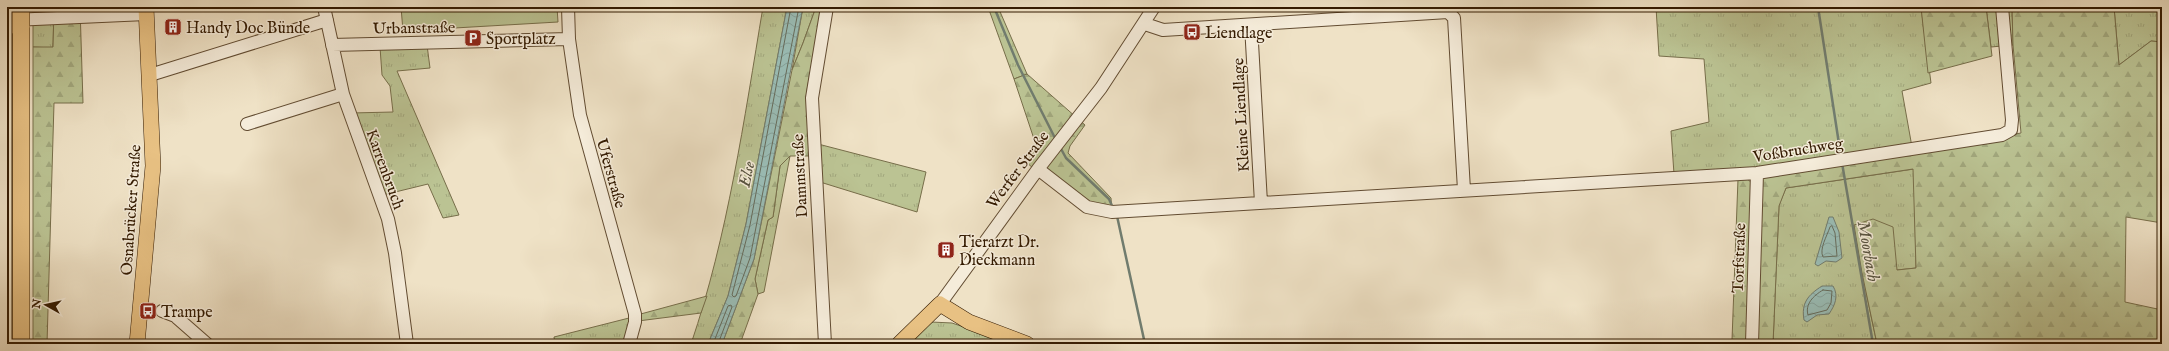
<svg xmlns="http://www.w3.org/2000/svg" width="2169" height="351" viewBox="0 0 2169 351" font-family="'IM FELL English',serif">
	<defs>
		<pattern id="grass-tufts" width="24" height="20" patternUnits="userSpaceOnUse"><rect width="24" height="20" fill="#bbc393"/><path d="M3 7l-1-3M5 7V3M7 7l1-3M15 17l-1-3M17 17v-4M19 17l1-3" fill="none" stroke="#a1a77d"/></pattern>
		<pattern id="forest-firs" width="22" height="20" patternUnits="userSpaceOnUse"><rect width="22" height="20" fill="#bbc393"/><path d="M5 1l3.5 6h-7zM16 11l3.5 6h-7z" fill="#a1a77d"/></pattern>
		<pattern id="water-waves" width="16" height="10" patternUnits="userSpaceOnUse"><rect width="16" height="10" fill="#9abdb6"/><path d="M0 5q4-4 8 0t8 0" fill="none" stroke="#85a29b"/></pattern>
	</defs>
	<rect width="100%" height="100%" fill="#efe2c6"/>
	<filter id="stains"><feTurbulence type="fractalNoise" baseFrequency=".005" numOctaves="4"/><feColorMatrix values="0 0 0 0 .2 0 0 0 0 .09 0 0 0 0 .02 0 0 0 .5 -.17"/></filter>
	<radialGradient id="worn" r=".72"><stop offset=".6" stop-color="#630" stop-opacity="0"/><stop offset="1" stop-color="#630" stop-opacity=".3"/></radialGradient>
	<!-- grass -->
	<path fill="url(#grass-tufts)" stroke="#776e4a" d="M33 7H54L53 48 33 47Z
		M763 7H787L746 224 728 296 708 344H691C728 235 744 120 763 7Z
		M803 7H816L803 43 792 70Z
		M988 7H998L1027 74 1014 79Z
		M1656 7H1921L1931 83 1902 91 1912 147 1756 169 1674 174 1671 131 1709 122 1704 59 1659 56Z
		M1986 7H2012L2013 45 1991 47Z
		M2114 7H2162V42L2151 41 2119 65Z
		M427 45 430 68 397 71 459 215 443 218 428 184 383 195 351 113 393 112 390 86 382 75 380 47Z
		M818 144 926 172 917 212 820 182Z
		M790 156 764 292 758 294 755 279 768 220 773 217 780 166Z
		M1914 169 1916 268 1897 270 1854 225 1862 273 1877 344H1773L1779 205 1786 188Z
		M633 317 627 344H555L554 337Z
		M931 322 952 323 993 337 990 344H904Z"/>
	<!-- forest -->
	<path fill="url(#forest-firs)" stroke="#776e4a" d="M54 7H80L83 103H54L47 344H33V47H53Z
		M816 7H822L807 90 809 156H790L780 166 773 217 768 220 755 279 758 294 740 344H722L754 259 792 70 803 43Z
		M1921 7H1986L1992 56 1928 73Z
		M2012 7H2114L2119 65 2151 41 2162 42V223L2126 217 2125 302 2162 310V344H1877L1862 273 1854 225 1873 219 1893 227 1897 270 1916 268 1913 169 1786 188 1779 206 1773 344H1757L1761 181 1765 176 2021 133 2013 45Z
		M1027 74 1085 125 1070 146 1068 153 1111 198 1112 214 1079 208 1026 162 1037 148 1014 79Z
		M1746 178 1752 183 1747 344H1728L1732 340 1738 179Z
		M707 296 701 313 638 321 637 315Z"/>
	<!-- pitch -->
	<path fill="#bbc393" stroke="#776e4a" d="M401 7H557L558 22 403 31Z"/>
	<!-- water -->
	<path fill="url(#water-waves)" stroke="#717c6e" d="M787 7H803L754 259 722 344H708L728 296 746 224Z
		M1829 217H1833L1839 232 1842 258 1836 262 1826 261 1818 266 1815 264Z
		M1822 286H1833C1839 296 1835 305 1829 314L1817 315 1807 322 1804 320C1801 303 1808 295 1822 286Z"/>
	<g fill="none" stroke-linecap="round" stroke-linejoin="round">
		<!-- shore -->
		<path stroke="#666c5c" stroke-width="1" d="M791 7 750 225 732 295 734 297 736 296 750 258 799 7
			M1832 226 1835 233 1837 256 1823 257C1819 249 1827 236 1830 227Z
			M1823 290 1832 291 1831 303 1827 310 1808 315C1805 304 1813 296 1823 290Z
			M713 344 728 306 731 305 732 307 718 344"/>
		<!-- stream -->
		<path stroke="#717c6e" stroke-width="2.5" d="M994 7 1018 65 1056 140
			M1818 7 1841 157
			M1060 147 1066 158 1109 199 1113 208
			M1842 163 1873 344
			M1117 216 1145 344"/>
		<defs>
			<path id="minor" d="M324 7 343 94 388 219 395 253 407 344
				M568 7 569 39 580 115 635 314V322L629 344
				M13 20 146 14
				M1145 24 1163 30 1448 12 1454 18 1464 190
				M1251 25 1261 203
				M332 45 569 39
				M150 75 327 20
				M247 124 343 94
				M1038 169 1087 207 1112 212 1757 173 2002 135 2011 130 2012 120 2002 7
				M940 304 1038 169 1101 88 1154 7
				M162 311 175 316 207 344
				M825 344 812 98 827 7
				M1752 344 1757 173"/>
			<path id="major" d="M137 344 153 166 146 7
				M899 344 940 304 969 322 1027 344"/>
			<path id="highway" d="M21 344V26"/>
		</defs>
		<!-- minor casing -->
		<use href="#minor" stroke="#624c32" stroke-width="14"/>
		<!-- major casing -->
		<use href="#major" stroke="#331a01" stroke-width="16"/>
		<!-- highway casing -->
		<use href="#highway" stroke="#331a01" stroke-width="18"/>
		<!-- minor -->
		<use href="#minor" stroke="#f5ecda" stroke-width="12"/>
		<!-- major -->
		<use href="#major" stroke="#e8c183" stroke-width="15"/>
		<!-- highway -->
		<use href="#highway" stroke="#e8c183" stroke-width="17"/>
		<defs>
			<path id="highway-bridge" d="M21 12V26
				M7 27V13"/>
		</defs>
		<!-- highway-bridge casing -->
		<use href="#highway-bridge" stroke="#331a01" stroke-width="18" stroke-linecap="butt"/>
		<!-- highway-bridge -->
		<use href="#highway-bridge" stroke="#e8c183" stroke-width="17"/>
	</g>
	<!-- icons -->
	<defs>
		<symbol id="building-square" viewBox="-11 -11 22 22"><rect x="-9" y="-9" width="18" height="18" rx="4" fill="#8f2418" stroke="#f5ecda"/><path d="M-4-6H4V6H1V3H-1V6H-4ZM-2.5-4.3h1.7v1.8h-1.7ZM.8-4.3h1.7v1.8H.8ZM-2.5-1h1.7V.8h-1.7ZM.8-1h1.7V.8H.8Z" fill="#fff"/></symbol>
		<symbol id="bus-square" viewBox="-11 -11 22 22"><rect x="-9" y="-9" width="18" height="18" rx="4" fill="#8f2418" stroke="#f5ecda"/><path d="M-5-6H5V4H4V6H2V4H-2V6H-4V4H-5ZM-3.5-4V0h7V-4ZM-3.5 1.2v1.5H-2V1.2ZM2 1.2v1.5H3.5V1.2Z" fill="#fff"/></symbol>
		<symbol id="parking-square" viewBox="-11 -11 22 22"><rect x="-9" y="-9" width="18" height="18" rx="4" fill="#8f2418" stroke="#f5ecda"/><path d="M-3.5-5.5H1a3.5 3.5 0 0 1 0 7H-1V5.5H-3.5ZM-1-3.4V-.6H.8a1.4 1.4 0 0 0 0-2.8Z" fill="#fff"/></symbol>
	</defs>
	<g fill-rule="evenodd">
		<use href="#building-square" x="163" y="17" width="20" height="20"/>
		<use href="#bus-square" x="1182" y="22" width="20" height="20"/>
		<use href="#parking-square" x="463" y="28" width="20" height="20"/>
		<use href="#building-square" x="936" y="240" width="20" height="20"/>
		<use href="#bus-square" x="138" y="301" width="20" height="20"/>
	</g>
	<g text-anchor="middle" stroke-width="3" stroke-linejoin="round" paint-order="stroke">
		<!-- poi labels -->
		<g font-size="16" fill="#331a01" stroke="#f5ecda" text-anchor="start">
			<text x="186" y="33">Handy Doc Bünde</text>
			<text x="1205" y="38">Liendlage</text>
			<text x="486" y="44">Sportplatz</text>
			<text x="959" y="247">Tierarzt Dr.<tspan x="959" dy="18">Dieckmann</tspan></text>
			<text x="161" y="317">Trampe</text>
		</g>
		<!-- street labels -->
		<g font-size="16" fill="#331a01" stroke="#f5ecda">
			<text transform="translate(414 27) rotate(-1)" y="6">Urbanstraße</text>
			<text transform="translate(1240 115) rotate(-93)" y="6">Kleine Liendlage</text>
			<text transform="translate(1798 149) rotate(-9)" y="6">Voßbruchweg</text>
			<text transform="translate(386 169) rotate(70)" y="6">Karrenbruch</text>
			<text transform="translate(1017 169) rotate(-53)" y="6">Werfer Straße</text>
			<text transform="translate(612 173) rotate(74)" y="6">Uferstraße</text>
			<text transform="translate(799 176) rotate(-93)" y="6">Dammstraße</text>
			<text transform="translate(130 210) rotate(-86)" y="6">Osnabrücker Straße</text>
			<text transform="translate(1738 258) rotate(-88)" y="6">Torfstraße</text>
		</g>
		<!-- water labels -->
		<g font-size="17" font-style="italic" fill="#575340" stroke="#f5ecda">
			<text transform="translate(746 174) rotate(-78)" y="6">Else</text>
			<text transform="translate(1869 251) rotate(80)" y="6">Moorbach</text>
		</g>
	</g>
	<!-- margin -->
	<rect width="2169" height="351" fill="none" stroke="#efe2c6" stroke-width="24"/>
	<rect x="8" y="8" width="2153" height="335" fill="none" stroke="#331a01" stroke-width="2"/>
	<rect x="12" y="12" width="2145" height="327" fill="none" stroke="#331a01"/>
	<!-- north arrow -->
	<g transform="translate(46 305) rotate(278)" stroke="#f5ecda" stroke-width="3" paint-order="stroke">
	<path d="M0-3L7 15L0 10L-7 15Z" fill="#331a01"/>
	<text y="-6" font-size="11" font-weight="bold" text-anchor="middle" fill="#331a01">N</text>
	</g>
	<rect width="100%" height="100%" filter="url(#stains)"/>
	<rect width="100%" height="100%" fill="url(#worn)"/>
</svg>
